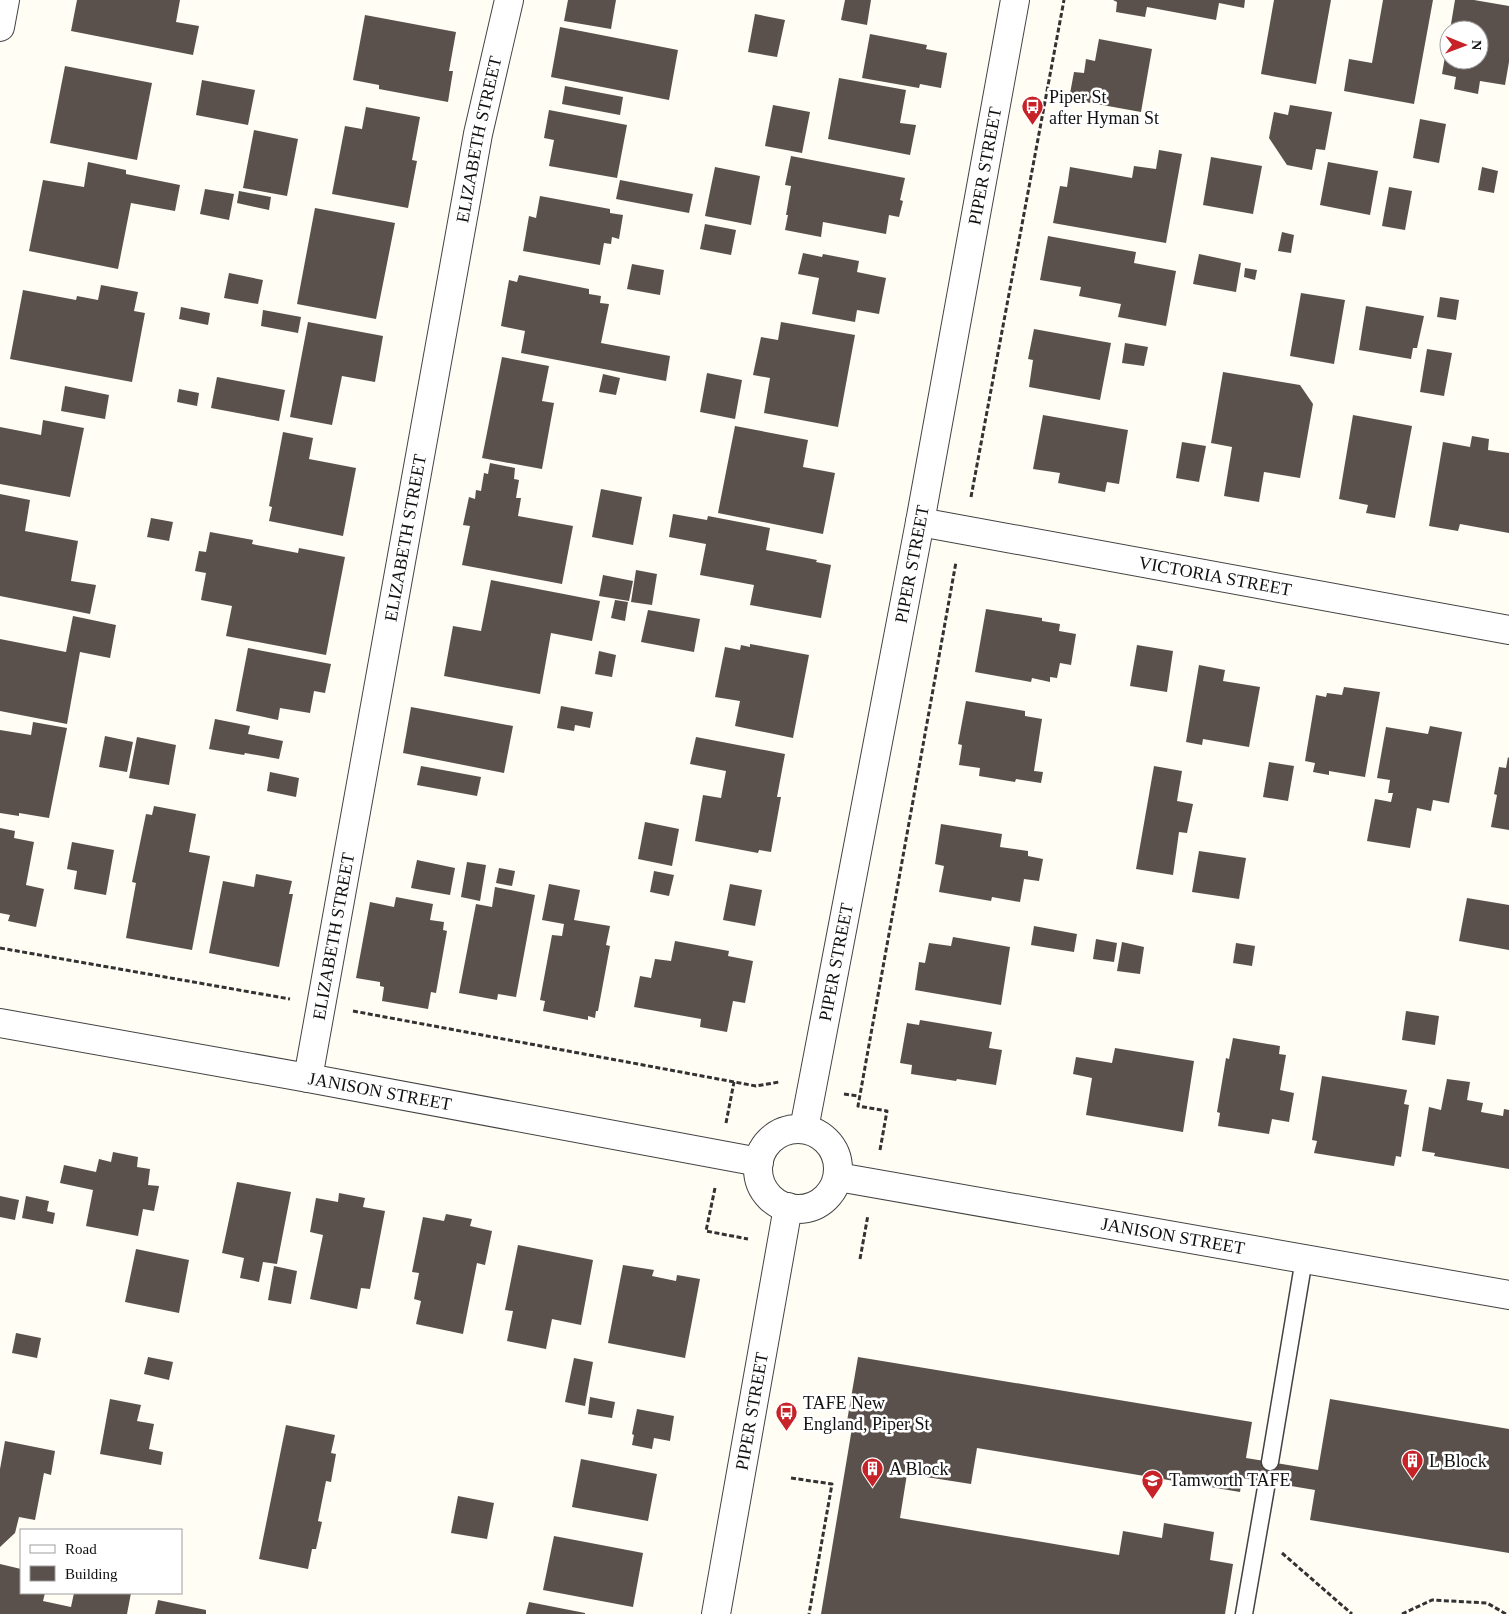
<svg xmlns="http://www.w3.org/2000/svg" width="1509" height="1614" viewBox="0 0 1509 1614" font-family="Georgia,serif">
	<rect width="100%" height="100%" fill="#fffdf4"/>
	<!-- building -->
	<path fill="#5a514c" d="M77 0H180L176 22 199 26 193 55 71 31Z
		M568 0H616L611 29 564 21Z
		M845 0H871L867 25 841 20Z
		M1113 0H1245L1244 8 1219 3 1216 20 1147 7 1145 17 1116 12 1117 2Z
		M1274 0H1331L1316 84 1261 74Z
		M1383 0H1433L1414 104 1344 91 1349 59 1372 63Z
		M1455 0H1474L1509 6V62L1505 85 1480 81 1478 94 1454 89 1456 77 1442 74 1448 39 1449 60H1479V30H1450Z
		M755 14 785 20 777 57 748 52Z
		M365 15 456 32 449 71H453L448 102 379 89V85L353 80Z
		M560 27 678 50 669 100 551 77Z
		M870 34 927 45 926 49 947 53 941 88 920 84 919 88 862 78Z
		M1099 39 1152 49 1141 112 1069 99 1074 72 1084 73 1086 59 1095 61Z
		M65 66 152 83 137 160 50 143Z
		M839 78 906 90 900 123 916 125 910 155 828 139Z
		M202 80 255 90 248 125 196 115Z
		M565 86 623 97 620 115 562 104Z
		M773 105 810 112 802 153 765 146Z
		M1290 105 1332 112 1325 150 1316 149 1312 170 1287 165 1269 138 1274 112 1288 115Z
		M366 107 420 117 412 160 417 161 408 208 332 194 345 126 362 129Z
		M549 110 627 125 617 178 549 166 554 140 544 138Z
		M1420 119 1446 124 1439 163 1413 158Z
		M254 130 298 139 287 196 243 188Z
		M1159 150 1182 154 1166 243 1053 223 1060 186 1067 187 1070 167 1132 178 1134 166 1156 169Z
		M791 156 905 178 900 200 903 201 899 217 889 215 886 234 823 222 821 237 785 230 788 215H786L791 186 785 185Z
		M1211 157 1262 166 1253 214 1203 205Z
		M88 162 126 170V174L180 185 175 211 131 203 118 269 29 251 43 180 84 187Z
		M1328 162 1378 171 1370 215 1320 205Z
		M715 167 760 176 751 225 705 216Z
		M1482 167 1498 171 1494 193 1478 190Z
		M620 180 693 194 689 213 616 199Z
		M1389 187 1412 191 1405 230 1382 226Z
		M205 189 234 194 229 220 200 214Z
		M239 191 271 197 269 210 237 203Z
		M540 196 610 209V213L623 215 619 239 612 237 611 244 604 243 600 265 523 251 529 216 536 218Z
		M315 208 395 223 376 319 297 304Z
		M705 224 736 230 731 255 700 249Z
		M1282 232 1294 235 1291 253 1278 251Z
		M1048 236 1136 252 1134 263 1176 271 1166 326 1118 317 1121 304 1079 296 1081 287 1040 280Z
		M803 253 822 257 823 254 859 261 857 272 886 278 879 314 857 310 855 322 812 314 819 278 798 274Z
		M1199 254 1241 263 1236 292 1193 284Z
		M632 264 664 270 660 295 627 289Z
		M1245 268 1257 270 1255 280 1244 277Z
		M229 273 263 280 258 304 224 298Z
		M519 275 589 289V294L601 296 600 303 609 304 601 343 670 356 666 381 521 353 525 331 501 326 509 280 517 282Z
		M101 285 138 292 134 311 145 313 132 382 10 359 23 290 76 300 77 296 98 300Z
		M1301 293 1345 300 1334 364 1290 356Z
		M1440 297 1459 300 1456 320 1437 317Z
		M1366 306 1424 316 1417 348H1413L1411 359 1359 350Z
		M181 307 210 313 208 325 179 319Z
		M263 310 301 317 298 333 261 326Z
		M308 322 383 336 375 382 342 376 332 425 290 417Z
		M781 322 855 335 838 427 764 413 770 378 753 375 761 337 778 340Z
		M1034 329 1111 343 1100 400 1029 387 1033 360 1028 359Z
		M1125 343 1148 347 1144 366 1122 363Z
		M1427 349 1452 353 1444 396 1420 392Z
		M502 357 549 366 542 401 554 403 542 469 482 458Z
		M1223 372 1300 385 1313 404 1300 478 1264 472 1259 502 1224 496 1232 447 1211 443Z
		M707 373 742 380 735 419 700 412Z
		M603 374 620 378 616 395 599 392Z
		M217 377 285 390 279 421 211 408Z
		M65 386 109 395 105 419 61 411Z
		M179 389 199 393 197 406 177 402Z
		M1043 415 1128 430 1119 484 1107 482 1105 492 1058 483 1060 473 1033 469Z
		M1353 415 1412 426 1395 518 1366 513 1368 505 1339 499Z
		M43 420 84 428 70 497 0 484V427L41 435Z
		M735 426 808 440 803 467 835 473 823 534 718 513Z
		M283 432 313 438 309 459 356 468 343 536 269 521 272 507 269 506Z
		M1472 436 1489 439 1488 450 1509 453V533L1460 524 1458 531 1429 526 1443 442 1470 447Z
		M1182 442 1206 446 1199 482 1176 478Z
		M490 463 515 468 514 479 519 480 516 498H521L518 516 573 526 562 584 462 565 470 526 463 525 469 497 475 499 476 490 481 491 484 473 488 474Z
		M601 489 642 497 633 545 592 537Z
		M0 494 30 500 25 531 78 541 71 581 96 585 90 614 0 596Z
		M673 514 707 520 708 516 770 528 766 550 817 560 816 562 831 565 821 618 750 605 754 585 700 575 706 544 669 537Z
		M151 518 173 522 169 541 147 537Z
		M210 532 253 540 252 544 298 553 299 548 345 557 326 655 226 636 232 606 201 600 206 573 195 571 199 551 206 552Z
		M636 570 657 574 652 605 631 602Z
		M603 575 633 581 629 601 599 596Z
		M491 580 600 601 592 641 551 633 540 694 444 676 453 626 481 631Z
		M615 600 628 602 625 621 611 618Z
		M986 609 1042 618V621L1060 624 1059 631 1076 634 1071 665 1060 663 1057 678 1050 677V682L1032 678 1031 682 975 672Z
		M648 610 700 619 694 652 641 642Z
		M73 616 116 625 110 658 80 652 67 724 0 711V639L66 652Z
		M750 644 809 655 793 738 735 726 740 701 715 697 725 647 740 650 741 645 750 647Z
		M1137 645 1173 651 1167 692 1130 686Z
		M248 648 331 664 325 693 314 691 310 713 280 708 278 720 236 711Z
		M599 651 616 655 612 677 595 674Z
		M1199 665 1225 670 1223 681 1260 687 1249 747 1203 739 1202 745 1186 742Z
		M1344 687 1380 692 1365 777 1329 771V775L1313 772 1315 763 1305 761 1316 695 1326 697 1327 693 1342 695Z
		M966 701 1025 711V716L1042 719 1034 771 1043 772 1041 783 1016 779 1015 782 979 776 980 768 959 765 962 745 958 744Z
		M561 706 593 712 590 728 575 725 574 731 557 728Z
		M411 707 513 726 504 773 403 753Z
		M215 719 250 726 248 734 283 741 279 759 245 753 244 755 209 749Z
		M33 722 67 728 49 818 19 813V816L0 813V730L31 735Z
		M1430 726 1462 732 1449 803 1433 800 1431 811 1417 808 1410 848 1367 841 1375 799 1391 802 1393 793H1388L1390 780 1377 778 1386 727 1428 734Z
		M105 736 133 742 127 772 99 767Z
		M137 737 176 745 169 785 129 778Z
		M696 737 785 754 777 797H781L771 852 759 850 758 853 695 841 703 795 721 798 726 771 690 764Z
		M1508 757 1509 758V830L1491 827 1497 795 1494 794 1499 767 1506 768Z
		M1269 762 1294 766 1288 801 1263 797Z
		M421 766 481 777 477 796 417 785Z
		M1154 766 1182 771 1177 801 1193 804 1187 833 1179 832 1173 875 1136 869Z
		M270 772 299 778 296 797 267 791Z
		M154 806 196 814 189 852 210 856 192 950 126 938 136 883 132 882 146 814 152 815Z
		M645 822 679 829 672 866 638 859Z
		M941 824 1002 834 1000 847 1028 851V856L1043 859 1039 881 1024 879 1020 902 992 897 991 901 939 892 944 866 935 864Z
		M0 828 15 831 14 838 34 842 26 885 44 889 36 927 8 921 10 915 0 913Z
		M72 842 114 850 106 895 74 889 77 871 67 869Z
		M1199 851 1246 858 1239 899 1192 892Z
		M417 860 455 868 450 895 411 888Z
		M467 862 486 865 480 901 461 897Z
		M499 868 515 871 512 886 496 883Z
		M654 871 674 875 669 896 650 892Z
		M256 874 292 881 289 894H293L279 967 209 953 223 881 254 887Z
		M549 884 580 890 574 920 610 926 606 945 610 946 598 1011H596L595 1018 588 1016V1020L543 1011 545 1001 540 1000 552 935 562 936 564 924 542 920Z
		M730 884 762 890 755 926 723 920Z
		M495 887 535 895 516 997 498 994 497 1000 459 993 476 904 492 907Z
		M396 897 433 904 430 920 444 922 443 930 447 931 436 993 431 992 428 1009 382 1001 384 987 380 986V982L356 978 370 902 394 907Z
		M1467 898 1509 905V950L1459 941Z
		M1034 926 1077 934 1074 952 1031 945Z
		M953 937 1010 947 1001 1005 915 990 919 962 925 963 929 943 951 946Z
		M1096 939 1117 943 1114 962 1093 959Z
		M675 941 729 951 728 956 753 961 745 1003 733 1001 727 1032 700 1027 701 1019 634 1007 640 976 651 978 655 959 671 961Z
		M1122 942 1144 947 1140 974 1117 971Z
		M1236 943 1255 946 1252 966 1233 963Z
		M1406 1011 1439 1016 1435 1045 1402 1040Z
		M920 1020 992 1032 989 1048 1002 1050 996 1085 957 1079 956 1081 911 1074 912 1065 900 1063 907 1023 919 1025Z
		M1233 1038 1280 1046 1279 1054 1286 1055 1280 1090 1294 1093 1289 1122 1272 1119 1269 1134 1218 1126 1220 1113 1217 1112 1226 1058 1229 1059Z
		M1115 1048 1194 1061 1183 1132 1086 1115 1092 1078 1073 1074 1076 1057 1112 1063Z
		M1322 1076 1407 1090 1404 1104 1409 1105 1401 1157 1396 1156 1394 1166 1314 1153 1317 1141 1312 1140Z
		M1447 1079 1470 1082 1467 1100 1483 1103 1481 1112 1503 1116 1504 1109 1509 1110V1169L1434 1156 1435 1153 1422 1151 1429 1107 1441 1110Z
		M113 1152 138 1157 137 1167 150 1169 148 1185 159 1186 154 1211 143 1209 138 1236 86 1226 93 1190 60 1183 64 1165 96 1172 99 1159 111 1162Z
		M237 1182 291 1192 277 1264 263 1262 259 1282 240 1278 244 1258 222 1253Z
		M339 1193 365 1198 363 1207 385 1211 370 1289 361 1288 357 1309 310 1299 323 1235 310 1232 316 1198 338 1202Z
		M0 1196 19 1200 15 1220 0 1217Z
		M26 1196 49 1201 47 1211 55 1213 53 1224 22 1218Z
		M446 1214 472 1219 470 1226 492 1231 485 1265 477 1263 463 1334 416 1324 421 1301 414 1299 419 1273 412 1272 423 1217 444 1221Z
		M518 1245 593 1260 581 1325 552 1319 546 1349 507 1341 513 1311 505 1310Z
		M136 1249 189 1260 179 1313 125 1302Z
		M623 1265 654 1270 652 1276 676 1281 677 1275 700 1279 685 1358 608 1343Z
		M274 1266 297 1271 291 1304 268 1300Z
		M16 1333 41 1338 37 1358 12 1353Z
		M148 1357 173 1362 169 1380 144 1374Z
		M858 1357 1252 1422 1246 1458 1318 1470 1330 1399 1509 1429V1553L1310 1520 1315 1490 1242 1478 1240 1492 977 1448 971 1484 907 1474 900 1518 1119 1555 1123 1531 1162 1538 1164 1523 1214 1532 1210 1560 1233 1564 1225 1614H821L852 1428 846 1427Z
		M574 1358 593 1362 585 1406 565 1402Z
		M590 1397 615 1402 612 1418 588 1414Z
		M110 1399 141 1405 137 1421 154 1424 149 1449 163 1452 161 1465 100 1454Z
		M637 1409 674 1416 670 1441 654 1438 652 1449 632 1445 634 1435 632 1434Z
		M286 1425 335 1435 331 1453 336 1454 331 1482 326 1481 318 1521 322 1522 316 1549H312L308 1569 259 1559Z
		M5 1441 55 1451 51 1475 44 1473 35 1520 19 1517 15 1533 0 1547V1469Z
		M581 1459 657 1474 648 1521 572 1507Z
		M458 1496 494 1503 487 1539 451 1533Z
		M554 1536 643 1553 633 1607 543 1590Z
		M0 1564 21 1569V1593H45L43 1601 71 1607 74 1593H131L127 1614H0Z
		M158 1600 206 1610V1614H155Z
		M529 1602 585 1613V1614H526Z"/>
	<g fill="none" stroke-linecap="round" stroke-linejoin="round">
		<defs>
			<path id="service" d="M1270 1462 1304 1259
				M1244 1614 1267 1482"/>
			<g id="minor">
				<path d="M0 27 5 0"/>
				<path id="s1" d="M920 522 1509 630"/>
				<path id="s2" d="M0 1023 308 1078 759 1162"/>
				<path id="s3" d="M308 1078 478 134 509 0"/>
				<path id="s4" d="M804 1129 920 522 1015 0"/>
				<circle cx="798" cy="1169" r="40"/>
				<path id="s5" d="M838 1177 1509 1295"/>
				<path id="s6" d="M716 1614 788 1207"/>
			</g>
		</defs>
		<!-- service casing -->
		<use href="#service" stroke="#434343" stroke-width="19"/>
		<!-- minor casing -->
		<use href="#minor" stroke="#434343" stroke-width="30"/>
		<!-- path -->
		<path stroke="#323232" stroke-width="3" stroke-dasharray="5 2.5" stroke-linecap="butt" d="M971 497 1064 0
			M0 948 290 999
			M353 1011 756 1086 779 1082
			M844 1094 859 1096
			M726 1123 734 1082
			M880 1150 887 1111 858 1106 956 562
			M715 1188 706 1231 748 1239
			M860 1259 868 1215
			M791 1478 832 1484 809 1614
			M1282 1553 1352 1614
			M1402 1614 1432 1600 1487 1603 1506 1614"/>
		<!-- service -->
		<use href="#service" stroke="#fff" stroke-width="16"/>
		<!-- minor -->
		<use href="#minor" stroke="#fff" stroke-width="28"/>
	</g>
	<!-- icons -->
	<defs>
		<symbol id="bus-pin" viewBox="-11 -11 22 30"><path d="M0 17L-7.5 6A9.5 9.5 0 1 1 7.5 6Z" fill="#c72228" stroke="#fff"/><path d="M-5-6H5V4H4V6H2V4H-2V6H-4V4H-5ZM-3.5-4V0h7V-4ZM-3.5 1.2v1.5H-2V1.2ZM2 1.2v1.5H3.5V1.2Z" fill="#fff"/></symbol>
		<symbol id="building-pin" viewBox="-11 -11 22 30"><path d="M0 17L-7.5 6A9.5 9.5 0 1 1 7.5 6Z" fill="#c72228" stroke="#fff"/><path d="M-4-6H4V6H1V3H-1V6H-4ZM-2.5-4.3h1.7v1.8h-1.7ZM.8-4.3h1.7v1.8H.8ZM-2.5-1h1.7V.8h-1.7ZM.8-1h1.7V.8H.8Z" fill="#fff"/></symbol>
		<symbol id="university-pin" viewBox="-11 -11 22 30"><path d="M0 17L-7.5 6A9.5 9.5 0 1 1 7.5 6Z" fill="#c72228" stroke="#fff"/><path d="M0-5L7-2L0 1L-7-2ZM-4 1L0 2.5L4 1V4Q0 6-4 4Z" fill="#fff"/></symbol>
	</defs>
	<g fill-rule="evenodd">
		<use href="#bus-pin" x="1020" y="94" width="25" height="34"/>
		<use href="#bus-pin" x="774" y="1400" width="25" height="34"/>
		<use href="#building-pin" x="1400" y="1448" width="25" height="34"/>
		<use href="#building-pin" x="860" y="1456" width="25" height="34"/>
		<use href="#university-pin" x="1140" y="1468" width="25" height="34"/>
	</g>
	<g text-anchor="middle" stroke-width="5" stroke-linejoin="round" paint-order="stroke">
		<!-- poi labels -->
		<g font-size="18" fill="#101010" stroke="#fff" text-anchor="start">
			<text x="1049" y="103">Piper St<tspan x="1049" dy="21">after Hyman St</tspan></text>
			<text x="803" y="1409">TAFE New<tspan x="803" dy="21">England, Piper St</tspan></text>
			<text x="1429" y="1467">L Block</text>
			<text x="889" y="1475">A Block</text>
			<text x="1169" y="1486">Tamworth TAFE</text>
		</g>
		<!-- street labels -->
		<g font-size="18" fill="#101010" stroke="#fff">
			<text dy="6" stroke="none"><textPath href="#s3" startOffset="954">ELIZABETH STREET</textPath></text>
			<text dy="6" stroke="none"><textPath href="#s4" startOffset="980">PIPER STREET</textPath></text>
			<text dy="6" stroke="none"><textPath href="#s3" startOffset="549">ELIZABETH STREET</textPath></text>
			<text dy="6" stroke="none"><textPath href="#s4" startOffset="575">PIPER STREET</textPath></text>
			<text dy="6" stroke="none"><textPath href="#s1" startOffset="300">VICTORIA STREET</textPath></text>
			<text dy="6" stroke="none"><textPath href="#s3" startOffset="144">ELIZABETH STREET</textPath></text>
			<text dy="6" stroke="none"><textPath href="#s4" startOffset="170">PIPER STREET</textPath></text>
			<text dy="6" stroke="none"><textPath href="#s2" startOffset="386">JANISON STREET</textPath></text>
			<text dy="6" stroke="none"><textPath href="#s5" startOffset="340">JANISON STREET</textPath></text>
			<text dy="6" stroke="none"><textPath href="#s6" startOffset="206">PIPER STREET</textPath></text>
		</g>
	</g>
	<!-- legend -->
	<rect x="20" y="1529" width="162" height="65" fill="#ffffff" stroke="#9f9f9f"/>
	<rect x="30" y="1545" width="25" height="8" fill="#ffffff" stroke="#9f9f9f"/>
	<text x="65" y="1554" font-size="15" fill="#101010">Road</text>
	<rect x="30" y="1566" width="25" height="15" fill="#5a514c" stroke="#9f9f9f"/>
	<text x="65" y="1579" font-size="15" fill="#101010">Building</text>
	<!-- north arrow -->
	<g transform="translate(1464 45) rotate(91)"><circle r="24" fill="#ffffff" stroke="#9f9f9f"/>
	<path d="M0-4L9 19L0 12L-9 19Z" fill="#c72228"/>
	<text y="-8" font-size="14" font-weight="bold" text-anchor="middle" fill="#101010">N</text>
	</g>
</svg>
